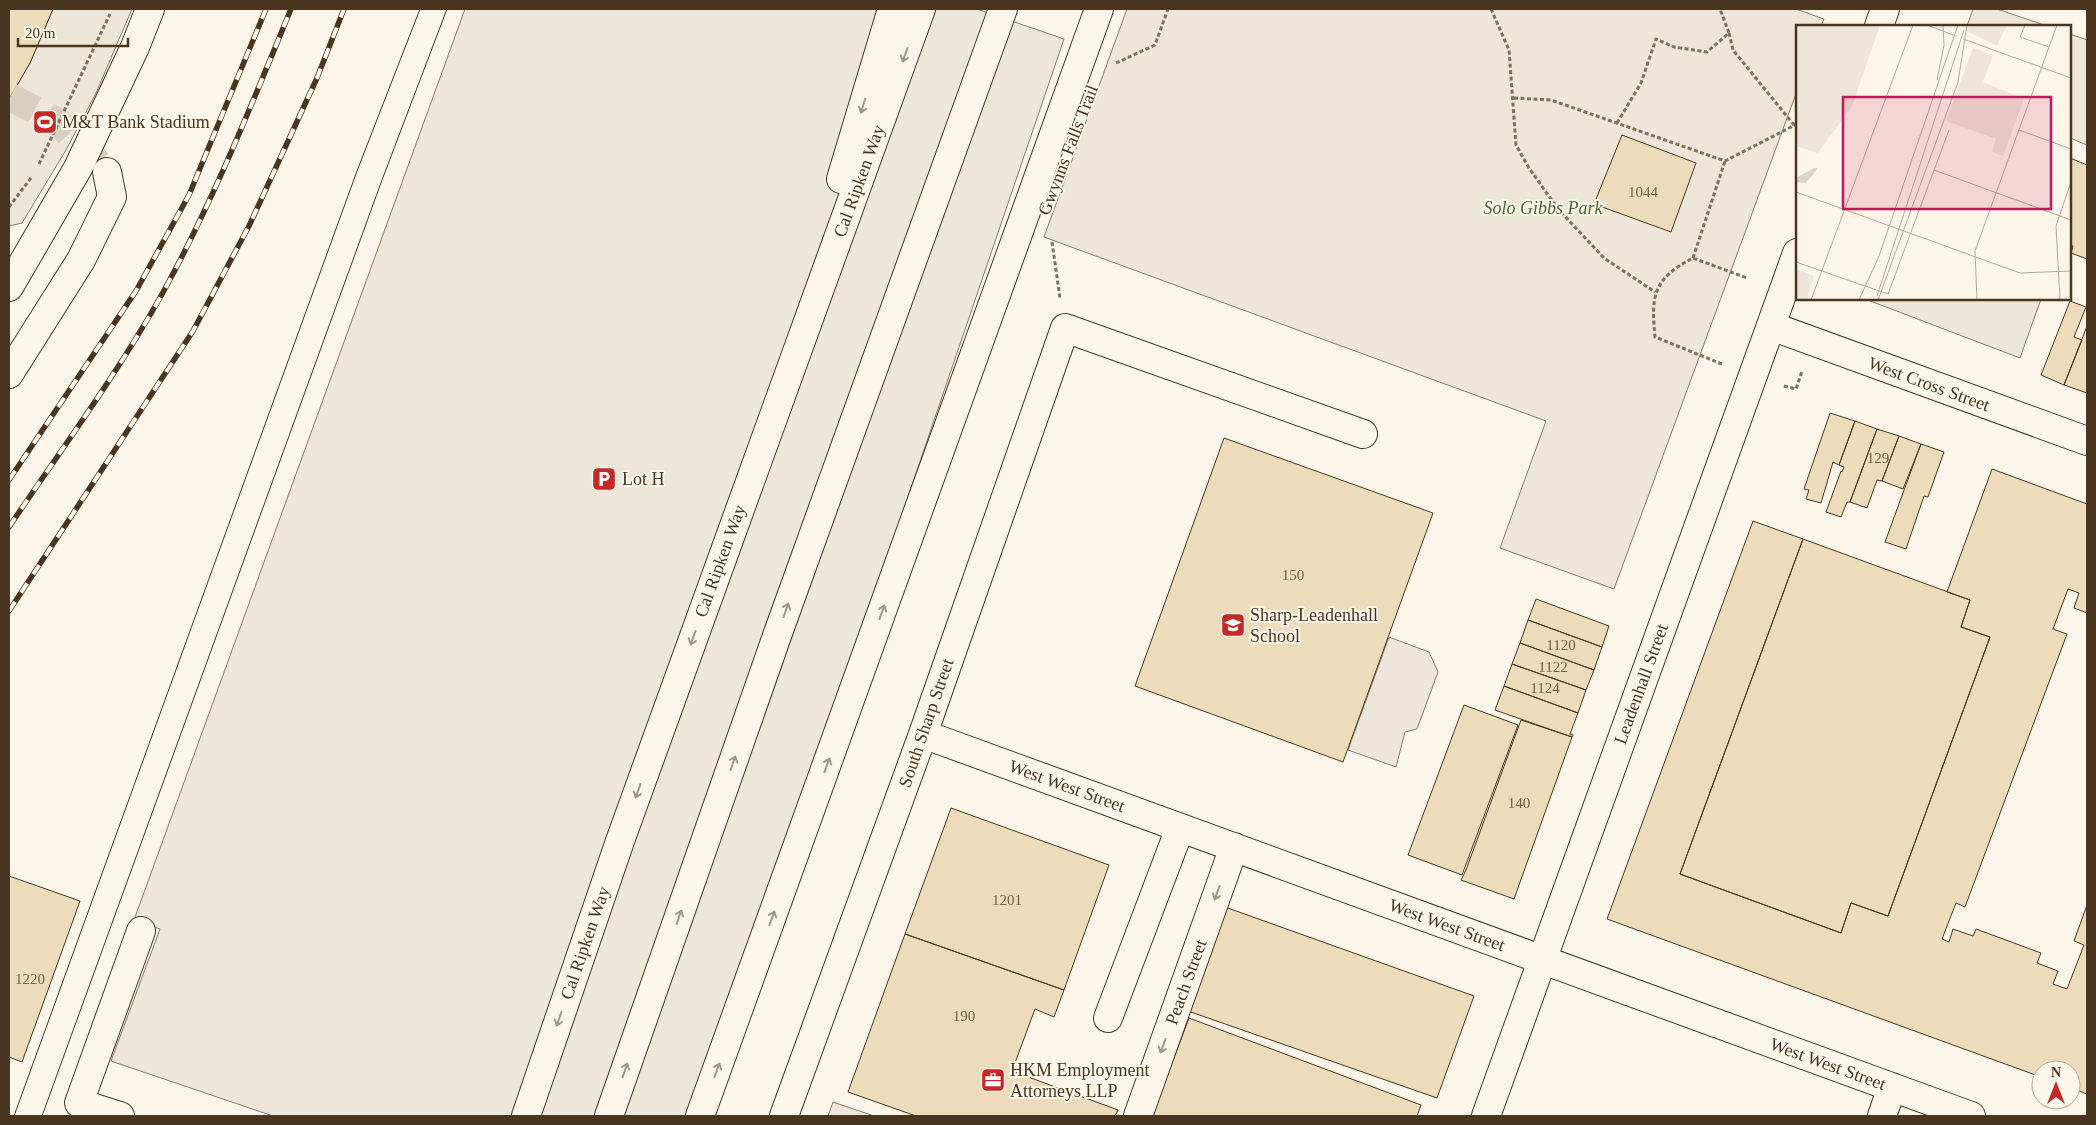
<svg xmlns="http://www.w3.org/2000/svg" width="2096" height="1125" viewBox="0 0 2096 1125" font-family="Georgia,serif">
	<rect width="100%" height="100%" fill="#fbf6e9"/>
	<!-- green -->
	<path fill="#ede6d9" stroke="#887966" d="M1127 9H1796L1824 19 1821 26H1797V91L1614 589 1500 548 1546 421 1044 237Z
		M1389 637 1429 652 1438 672 1417 729 1405 732 1396 767 1348 750Z"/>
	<!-- parking -->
	<path fill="#ede7d9" stroke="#887966" d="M53 9H132L96 93 66 150 22 223 9 226V99L30 63Z
		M465 9H977L1064 39 697 1116H273L111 1061 160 929 134 920Z
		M1973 9H1997L2047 26H1967Z
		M2070 34 2087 40V145L2070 138Z
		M1865 299H2041L2020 358Z
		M833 1102 874 1116H828Z"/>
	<!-- building -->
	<path fill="#ecdcbc" stroke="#4a3520" d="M9 9H53L30 63 9 99Z
		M1622 135 1696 163 1671 232 1594 204Z
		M2070 158 2087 165V259L2071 253 2073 246 2070 245Z
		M2070 301 2086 307 2074 337 2082 340 2064 385 2041 375Z
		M2087 326V393L2064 385Z
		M1830 413 1855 421 1839 465 1833 462 1821 503 1806 499 1809 490 1804 489Z
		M1855 421 1877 429 1850 502H1847L1841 517 1826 512 1841 471 1842 472 1844 467 1839 465Z
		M1877 429 1899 436 1882 481 1877 480 1867 508 1850 502Z
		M1899 436 1921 444 1903 489 1882 481Z
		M1224 438 1433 513 1343 762 1135 686Z
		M1921 444 1944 452 1928 497 1924 496 1906 549 1885 542Z
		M1992 469 2087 504V613L2074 608 2079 593 2068 589 2053 629 2067 634 1965 907 1956 903 1942 939 1949 942 1953 929 1973 936 1976 929 2041 953 2037 963 2058 971 2053 984 2067 989 2084 945 2074 941 2087 905V1094L2071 1088V1070H2041V1077L1607 919 1753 521 1803 539 1680 874 1841 933 1851 903 1888 916 1990 637 1961 627 1970 600 1947 592Z
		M1803 539 1970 600 1961 627 1990 637 1888 916 1851 903 1841 933 1680 874Z
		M1536 599 1609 626 1602 647 1528 620Z
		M1528 620 1602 647 1594 670 1520 643Z
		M1520 643 1594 670 1586 690 1512 664Z
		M1512 664 1586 690 1578 713 1504 686Z
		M1504 686 1578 713 1570 734 1573 735 1572 737 1495 710Z
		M1464 705 1518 725 1462 875 1408 855Z
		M1521 720 1572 737 1514 899 1461 880 1466 870Z
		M951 808 1109 865 1064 990 905 934Z
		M9 876 80 901 22 1062 9 1057Z
		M1225 907 1474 996 1437 1098 1188 1011Z
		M905 934 1064 990 1054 1017 1035 1009 1012 1071 1118 1110 1115 1116H916L848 1092Z
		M1189 1018 1421 1105 1417 1116H1152Z"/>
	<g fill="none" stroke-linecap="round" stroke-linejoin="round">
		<!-- minor-tunnel -->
		<path stroke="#d8cfc1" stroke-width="28" stroke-dasharray="28 14" stroke-linecap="butt" d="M10 97 58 122 107 172"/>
		<defs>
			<path id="minor" d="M1879 26 1885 9
				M9 287 78 168 135 47 150 9
				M1771 326 2087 441
				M9 374 81 260 112 197 107 172
				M923 734 1971 1116
				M1108 1018 1180 828
				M120 1116 79 1103 141 931
				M784 1116 923 734 1065 328 1363 434
				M1138 1116 1234 847
				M1486 1116 1797 253
				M1882 1116 1892 1087"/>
			<path id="highway" d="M841 179 892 9
				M526 1116 620 841 921 9
				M609 1116 778 633 1003 9
				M700 1116 1099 9"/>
		</defs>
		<!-- minor casing -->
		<use href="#minor" stroke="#4a3520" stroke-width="30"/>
		<!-- highway casing -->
		<use href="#highway" stroke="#4a3520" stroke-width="30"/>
		<!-- path -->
		<path stroke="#7f6f5c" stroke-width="3" stroke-dasharray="4 2.5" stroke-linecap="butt" d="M1491 9 1509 50 1516 145 1529 168 1558 209 1604 258 1655 292
			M1729 33 1733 50 1794 125
			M1116 63 1155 45 1168 9
			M1514 98 1551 100 1725 161 1797 124
			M1617 123 1641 83 1656 39 1674 47 1707 52 1729 33 1720 9
			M39 164 110 14
			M9 207 31 178
			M1052 242 1060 298
			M1693 258 1725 161
			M1722 364 1655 337C1651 295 1653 279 1693 258L1747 278
			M1784 386 1796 389 1802 371"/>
		<!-- minor -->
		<use href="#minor" stroke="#fbf6e9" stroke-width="28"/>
		<!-- highway -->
		<use href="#highway" stroke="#fbf6e9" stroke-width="28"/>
		<!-- tram -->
		<path stroke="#4a3520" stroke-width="1" d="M14 1116 357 171 420 9
			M42 1116 382 180 447 9"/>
		<defs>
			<path id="rail" d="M9 480 136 291 189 195 266 9
				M9 527C60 451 116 376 161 296 212 204 251 106 291 9
				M9 611 193 331 249 226 317 78 344 9"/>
		</defs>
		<!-- rail casing -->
		<use href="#rail" stroke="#4a3520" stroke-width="5.5"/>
		<!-- rail -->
		<use href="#rail" stroke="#fbf6e9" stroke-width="4" stroke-dasharray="11" stroke-linecap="butt"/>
	</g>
	<!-- one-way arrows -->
	<defs><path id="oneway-shaft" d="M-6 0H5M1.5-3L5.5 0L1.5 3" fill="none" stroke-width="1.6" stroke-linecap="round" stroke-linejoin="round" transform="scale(1.25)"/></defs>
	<g stroke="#a29684">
		<use href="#oneway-shaft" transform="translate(905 55) rotate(110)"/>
		<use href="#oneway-shaft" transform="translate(863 106) rotate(107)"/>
		<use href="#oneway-shaft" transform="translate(786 610) rotate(-70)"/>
		<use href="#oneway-shaft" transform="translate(882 612) rotate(-70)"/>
		<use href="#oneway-shaft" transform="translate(693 638) rotate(110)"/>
		<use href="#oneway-shaft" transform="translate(733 763) rotate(-71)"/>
		<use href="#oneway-shaft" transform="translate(827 765) rotate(-70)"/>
		<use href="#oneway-shaft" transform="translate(638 791) rotate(110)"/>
		<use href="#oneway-shaft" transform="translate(1217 893) rotate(110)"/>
		<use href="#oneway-shaft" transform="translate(679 917) rotate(-71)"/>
		<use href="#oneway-shaft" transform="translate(772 918) rotate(-70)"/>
		<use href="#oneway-shaft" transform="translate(559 1019) rotate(109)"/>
		<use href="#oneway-shaft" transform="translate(1163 1046) rotate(110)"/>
		<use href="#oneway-shaft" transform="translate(625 1070) rotate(-71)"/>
		<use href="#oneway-shaft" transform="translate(717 1070) rotate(-70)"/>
	</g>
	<!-- icons -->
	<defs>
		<symbol id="stadium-square" viewBox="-11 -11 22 22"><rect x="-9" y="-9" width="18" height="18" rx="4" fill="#c62828" stroke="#fbf6e9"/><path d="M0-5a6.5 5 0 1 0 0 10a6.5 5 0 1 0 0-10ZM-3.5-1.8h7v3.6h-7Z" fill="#fff"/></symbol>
		<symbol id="parking-square" viewBox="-11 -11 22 22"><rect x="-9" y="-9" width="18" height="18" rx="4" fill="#c62828" stroke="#fbf6e9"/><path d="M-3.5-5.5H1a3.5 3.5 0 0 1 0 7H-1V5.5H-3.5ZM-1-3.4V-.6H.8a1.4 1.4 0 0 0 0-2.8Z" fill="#fff"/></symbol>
		<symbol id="school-square" viewBox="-11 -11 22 22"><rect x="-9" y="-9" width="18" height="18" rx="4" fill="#c62828" stroke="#fbf6e9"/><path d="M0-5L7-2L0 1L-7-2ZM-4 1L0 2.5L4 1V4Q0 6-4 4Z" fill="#fff"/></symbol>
		<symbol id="office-square" viewBox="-11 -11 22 22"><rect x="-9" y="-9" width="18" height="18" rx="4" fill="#c62828" stroke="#fbf6e9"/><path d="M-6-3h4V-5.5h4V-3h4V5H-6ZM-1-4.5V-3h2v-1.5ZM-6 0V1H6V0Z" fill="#fff"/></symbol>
	</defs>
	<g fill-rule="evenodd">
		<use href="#stadium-square" x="31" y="108" width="28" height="28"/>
		<use href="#parking-square" x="590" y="465" width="28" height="28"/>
		<use href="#school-square" x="1219" y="611" width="28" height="28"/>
		<use href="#office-square" x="979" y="1066" width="28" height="28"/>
	</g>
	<g text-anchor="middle" stroke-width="4" stroke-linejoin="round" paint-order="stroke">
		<!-- number labels -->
		<g font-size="15" fill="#725f47">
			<text x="1643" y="197">1044</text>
			<text x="1878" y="463">129</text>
			<text x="1293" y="580">150</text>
			<text x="1561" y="650">1120</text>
			<text x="1553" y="672">1122</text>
			<text x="1545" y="693">1124</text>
			<text x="1519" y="808">140</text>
			<text x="1007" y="905">1201</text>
			<text x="30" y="984">1220</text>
			<text x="964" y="1021">190</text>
		</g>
		<!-- poi labels -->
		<g font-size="18" fill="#4a3520" stroke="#fbf6e9" text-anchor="start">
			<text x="62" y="128">M&amp;T Bank Stadium</text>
			<text x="622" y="485">Lot H</text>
			<text x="1250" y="621">Sharp-Leadenhall<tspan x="1250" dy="21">School</tspan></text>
			<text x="1010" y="1076">HKM Employment<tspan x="1010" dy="21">Attorneys LLP</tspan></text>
		</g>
		<!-- street labels -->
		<g font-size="18" fill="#4a3520" stroke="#fbf6e9">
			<text transform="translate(1068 150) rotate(-69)" y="6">Gwynns Falls Trail</text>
			<text transform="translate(859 181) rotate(-70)" y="6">Cal Ripken Way</text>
			<text transform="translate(1929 384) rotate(20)" y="6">West Cross Street</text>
			<text transform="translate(720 561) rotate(-70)" y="6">Cal Ripken Way</text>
			<text transform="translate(1641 684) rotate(-70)" y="6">Leadenhall Street</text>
			<text transform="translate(926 723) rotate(-71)" y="6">South Sharp Street</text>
			<text transform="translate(1067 786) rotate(20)" y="6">West West Street</text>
			<text transform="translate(1447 925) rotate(20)" y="6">West West Street</text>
			<text transform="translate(585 943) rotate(-71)" y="6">Cal Ripken Way</text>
			<text transform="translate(1186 982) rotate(-70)" y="6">Peach Street</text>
			<text transform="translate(1828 1064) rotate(20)" y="6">West West Street</text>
		</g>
		<!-- park labels -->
		<g font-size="18" font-style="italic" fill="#436837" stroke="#fbf6e9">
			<text x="1543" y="214">Solo Gibbs Park</text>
		</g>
	</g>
	<!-- overview -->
	<g transform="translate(1796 25)">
		<rect width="275" height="275" fill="#fbf6e9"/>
		<path d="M0 0H84L56 81 22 128 0 121ZM173 0H211L201 21 171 6ZM177 23 197 30 187 57 228 74 207 131 196 127 200 114 150 96ZM0 244 18 251 11 275H0Z" fill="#ede6d9"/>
		<path d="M18 143H22L10 158 0 157V153Z" fill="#dcd4c6"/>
		<path fill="none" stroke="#b4a999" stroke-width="1" d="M131 0 160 11M229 0 224 12 253 22M167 14 275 53M141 55 148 20 147 0M223 105 275 124M138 145 275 195M0 167 224 248 275 246M0 237 92 269 153 105M81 271 168 5M15 275 117 0M63 275 83 231 162 0M82 275 162 57 171 0M181 275 179 226 261 0M264 275 260 201 275 157"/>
		<path fill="#c2185b" fill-opacity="0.15" stroke="#c2185b" stroke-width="2.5" d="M47 72H255V184H47Z"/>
		<rect width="275" height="275" fill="none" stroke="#4a3520" stroke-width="2.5"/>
	</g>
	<!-- border -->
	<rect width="2096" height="1125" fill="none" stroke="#4a3520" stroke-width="20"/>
	<!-- north arrow -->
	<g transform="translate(2056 1085)"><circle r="24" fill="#fbf6e9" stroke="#b4a999"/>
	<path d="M0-4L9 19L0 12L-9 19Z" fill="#c62828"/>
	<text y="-8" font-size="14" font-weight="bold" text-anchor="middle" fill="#4a3520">N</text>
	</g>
	<!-- scale -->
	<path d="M18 38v8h110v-8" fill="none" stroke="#4a3520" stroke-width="2.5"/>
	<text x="25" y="38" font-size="15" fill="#4a3520" stroke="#fbf6e9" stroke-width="4" paint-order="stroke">20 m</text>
</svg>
